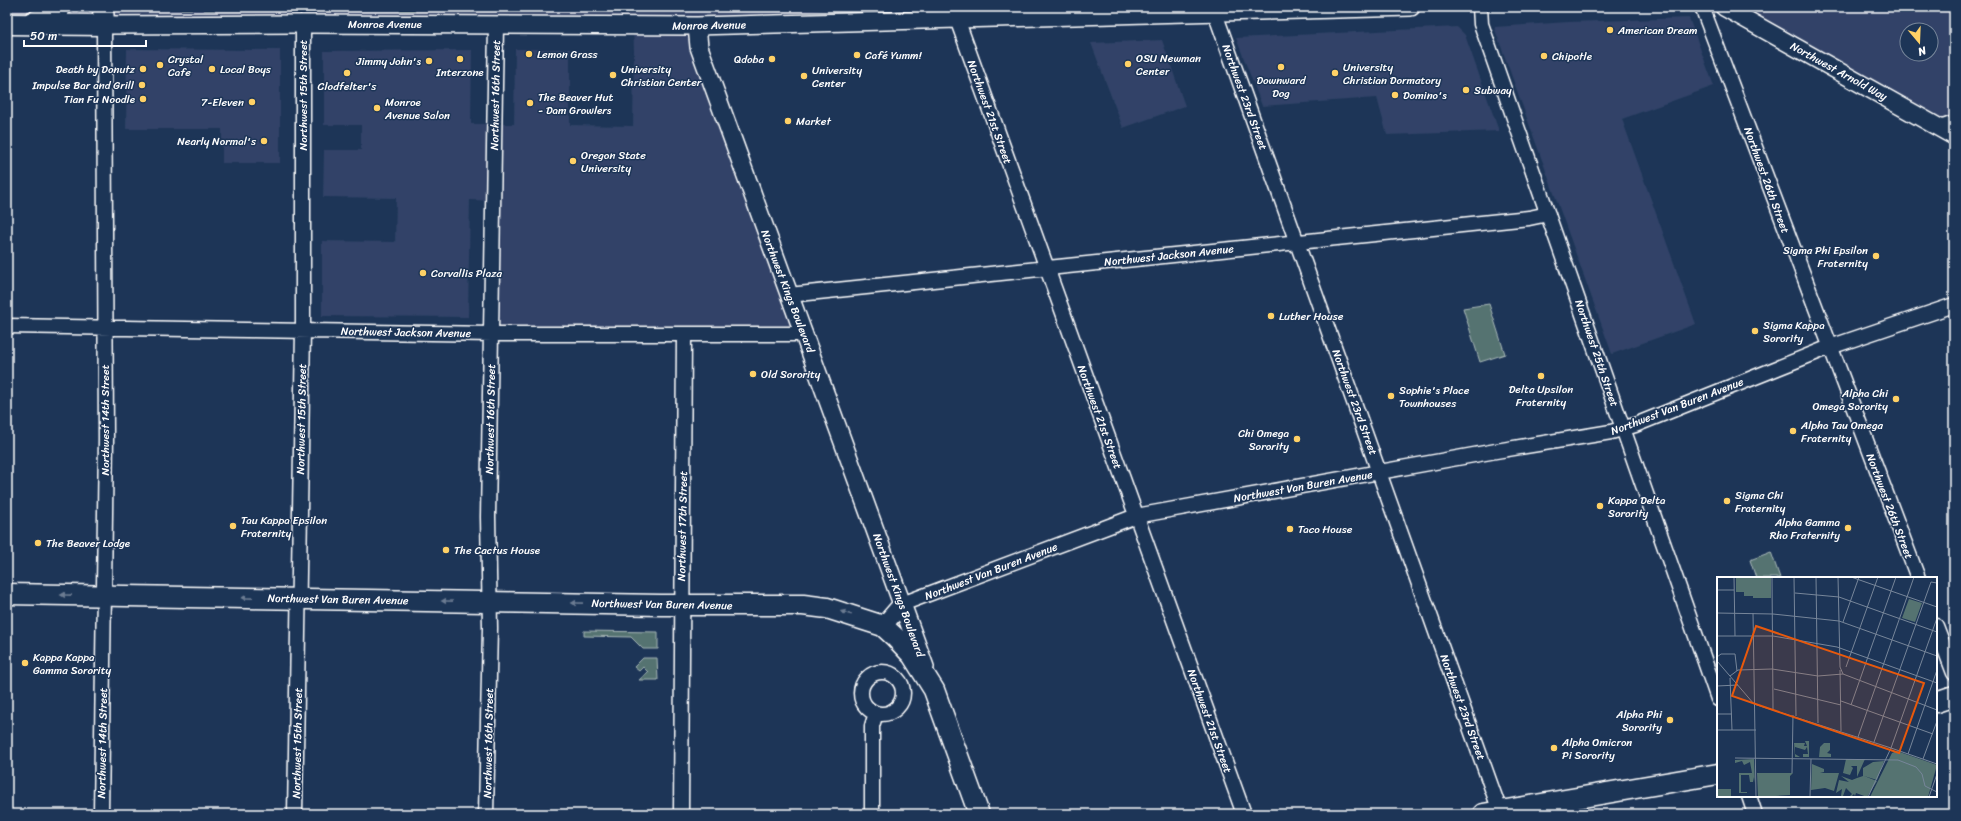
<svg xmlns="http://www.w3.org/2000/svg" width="1961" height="821" viewBox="0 0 1961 821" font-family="Sriracha,sans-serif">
	<rect width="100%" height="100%" fill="#1d3557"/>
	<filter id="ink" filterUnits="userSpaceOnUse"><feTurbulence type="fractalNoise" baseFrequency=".025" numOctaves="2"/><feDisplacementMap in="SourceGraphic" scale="8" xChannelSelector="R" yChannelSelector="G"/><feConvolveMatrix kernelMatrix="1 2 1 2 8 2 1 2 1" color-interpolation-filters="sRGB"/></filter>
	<g filter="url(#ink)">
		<!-- built -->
		<path fill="#304367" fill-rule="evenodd" d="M7 7H846L697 26 805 330 500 327 498 201 470 200 468 317 322 316V241L395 242 396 198 323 197 324 150H361V125H324V51L472 50 471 124H514L515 49H570V125L633 126 634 51 633 26 104 25 7 12Z
			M1731 7H1954V120L1941 126ZM1907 30H1931V54H1907Z
			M1689 18 1714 86 1622 119 1696 324 1612 354 1494 27 1568 22Z
			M1457 27 1465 35 1499 131 1387 135 1377 98 1262 106 1236 38Z
			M1162 40 1185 106 1123 128 1091 43Z
			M127 49 280 50V163H222V129H126Z"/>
		<!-- green -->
		<path fill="#557371" stroke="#aab9b8" d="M128 7H195V9H135Z
			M204 7H318V10H204Z
			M325 7H509V11L325 10Z
			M1489 304 1505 354 1480 362 1463 308Z
			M1771 552 1780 578H1756L1750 560Z
			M584 631 658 632V649H643L631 637 584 636Z
			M643 658H657L658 680H639L648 672 643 667 639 671 634 667Z"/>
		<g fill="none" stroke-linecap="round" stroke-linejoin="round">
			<defs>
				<path id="minor" d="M1480 7 1481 24 1718 699
					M1702 7 1918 578
					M1215 13 1501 814
					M957 19 1244 814
					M1940 128 1954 123
					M789 295 1529 218 1548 214
					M7 326 492 334H805
					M902 604 1136 516 1496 451 1611 432 1635 425 1830 347 1954 305
					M1936 626 1954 673
					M861 693a21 21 0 1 1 42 0a21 21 0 1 1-42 0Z
					M1749 796 1755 814
					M101 814 106 438 104 25
					M295 814 303 330V24
					M486 814 490 628 488 517 496 25
					M681 814 684 335
					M872 814V726L876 713"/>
				<path id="tertiary" d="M1724 7 1954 136
					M104 25 303 24 697 26 1411 7
					M697 26 699 47 925 667
					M883 626 902 604"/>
				<path id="secondary" d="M32 22 50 15 61 7
					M7 24 104 25 103 7
					M7 594 661 605H803L827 608 883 626 895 637 912 655 934 690 979 814
					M1936 702 1954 696
					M1483 814 1718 774"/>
			</defs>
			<!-- minor casing -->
			<use href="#minor" stroke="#fff" stroke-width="17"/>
			<!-- tertiary casing -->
			<use href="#tertiary" stroke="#fff" stroke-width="20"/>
			<!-- secondary casing -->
			<use href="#secondary" stroke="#fff" stroke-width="23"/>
			<!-- minor -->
			<use href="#minor" stroke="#1d3557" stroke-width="14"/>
			<!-- tertiary -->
			<use href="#tertiary" stroke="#1d3557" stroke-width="17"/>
			<!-- secondary -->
			<use href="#secondary" stroke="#1d3557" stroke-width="20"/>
		</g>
		<!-- one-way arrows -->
		<defs><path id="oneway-solid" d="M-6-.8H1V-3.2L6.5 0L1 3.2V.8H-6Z"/></defs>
		<g fill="#6c7c92">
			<use href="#oneway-solid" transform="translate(66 595) rotate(-179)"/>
			<use href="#oneway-solid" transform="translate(247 598) rotate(-179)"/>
			<use href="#oneway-solid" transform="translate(447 601) rotate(-179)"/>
			<use href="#oneway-solid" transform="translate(577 603) rotate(-179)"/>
			<use href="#oneway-solid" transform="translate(846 613) rotate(-163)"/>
		</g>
	</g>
	<!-- markers -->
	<g fill="#ffd166" stroke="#1d3557" stroke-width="1.5">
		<circle cx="1610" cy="30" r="4"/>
		<circle cx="529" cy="54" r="4"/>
		<circle cx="857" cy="55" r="4"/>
		<circle cx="1544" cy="56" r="4"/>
		<circle cx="460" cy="59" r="4"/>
		<circle cx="772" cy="59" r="4"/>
		<circle cx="429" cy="61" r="4"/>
		<circle cx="1128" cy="64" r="4"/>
		<circle cx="160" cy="65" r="4"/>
		<circle cx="1281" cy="67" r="4"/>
		<circle cx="143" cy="69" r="4"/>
		<circle cx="212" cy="69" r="4"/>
		<circle cx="347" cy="73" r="4"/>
		<circle cx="1335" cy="73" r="4"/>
		<circle cx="613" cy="75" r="4"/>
		<circle cx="804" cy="76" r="4"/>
		<circle cx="142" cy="85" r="4"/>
		<circle cx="1466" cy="90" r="4"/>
		<circle cx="1395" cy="95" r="4"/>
		<circle cx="143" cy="99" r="4"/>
		<circle cx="252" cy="102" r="4"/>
		<circle cx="530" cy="103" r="4"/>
		<circle cx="377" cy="108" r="4"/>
		<circle cx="788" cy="121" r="4"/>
		<circle cx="264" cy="141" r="4"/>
		<circle cx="573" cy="161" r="4"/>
		<circle cx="1876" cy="256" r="4"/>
		<circle cx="423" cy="273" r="4"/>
		<circle cx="1271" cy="316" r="4"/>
		<circle cx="1755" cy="331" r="4"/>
		<circle cx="753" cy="374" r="4"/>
		<circle cx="1541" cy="376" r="4"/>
		<circle cx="1391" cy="396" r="4"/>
		<circle cx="1896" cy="399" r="4"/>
		<circle cx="1793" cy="431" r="4"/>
		<circle cx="1297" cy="439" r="4"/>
		<circle cx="1727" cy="501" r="4"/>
		<circle cx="1600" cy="506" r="4"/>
		<circle cx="233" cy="526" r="4"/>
		<circle cx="1848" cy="528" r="4"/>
		<circle cx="1290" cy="529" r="4"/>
		<circle cx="38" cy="543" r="4"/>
		<circle cx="446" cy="550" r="4"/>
		<circle cx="25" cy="663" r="4"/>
		<circle cx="1670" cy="720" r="4"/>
		<circle cx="1554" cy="748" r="4"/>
	</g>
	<g text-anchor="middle" stroke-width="3" stroke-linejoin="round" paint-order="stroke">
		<!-- street labels -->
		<g font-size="11" fill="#fff" stroke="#1d3557">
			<text x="385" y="28">Monroe Avenue</text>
			<text transform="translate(709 25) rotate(-1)" y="4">Monroe Avenue</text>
			<text transform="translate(1839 71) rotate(29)" y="4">Northwest Arnold Way</text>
			<text transform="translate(303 95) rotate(-90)" y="4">Northwest 15th Street</text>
			<text transform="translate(495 95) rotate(-89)" y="4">Northwest 16th Street</text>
			<text transform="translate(1245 97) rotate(70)" y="4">Northwest 23rd Street</text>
			<text transform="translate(990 112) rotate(70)" y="4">Northwest 21st Street</text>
			<text transform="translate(1767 180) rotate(70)" y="4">Northwest 26th Street</text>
			<text transform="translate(1169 255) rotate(-6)" y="4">Northwest Jackson Avenue</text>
			<text transform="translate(788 291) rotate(69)" y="4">Northwest Kings Boulevard</text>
			<text transform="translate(406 332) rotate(1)" y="4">Northwest Jackson Avenue</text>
			<text transform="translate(1597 353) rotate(71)" y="4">Northwest 25th Street</text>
			<text transform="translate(1355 402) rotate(70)" y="4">Northwest 23rd Street</text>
			<text transform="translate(1677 406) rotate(-21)" y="4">Northwest Van Buren Avenue</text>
			<text transform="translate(1100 417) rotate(70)" y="4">Northwest 21st Street</text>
			<text transform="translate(301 419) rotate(-89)" y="4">Northwest 15th Street</text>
			<text transform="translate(490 419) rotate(-89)" y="4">Northwest 16th Street</text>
			<text transform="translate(105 420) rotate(-90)" y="4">Northwest 14th Street</text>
			<text transform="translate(1303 486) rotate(-10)" y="4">Northwest Van Buren Avenue</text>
			<text transform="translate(1890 506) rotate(69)" y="4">Northwest 26th Street</text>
			<text transform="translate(682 526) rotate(-89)" y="4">Northwest 17th Street</text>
			<text transform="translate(991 571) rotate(-21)" y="4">Northwest Van Buren Avenue</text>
			<text transform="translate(899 595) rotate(70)" y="4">Northwest Kings Boulevard</text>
			<text transform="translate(338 599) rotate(1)" y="4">Northwest Van Buren Avenue</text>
			<text transform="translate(662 604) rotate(1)" y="4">Northwest Van Buren Avenue</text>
			<text transform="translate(1463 707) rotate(70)" y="4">Northwest 23rd Street</text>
			<text transform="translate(1210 721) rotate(70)" y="4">Northwest 21st Street</text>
			<text transform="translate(102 743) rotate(-89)" y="4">Northwest 14th Street</text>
			<text transform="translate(297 743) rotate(-89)" y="4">Northwest 15th Street</text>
			<text transform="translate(488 743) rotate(-89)" y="4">Northwest 16th Street</text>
		</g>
		<!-- poi labels -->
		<g font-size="11" fill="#fff" stroke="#1d3557" text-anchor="start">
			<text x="1618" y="34">American Dream</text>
			<text x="537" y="58">Lemon Grass</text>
			<text x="865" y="59">Café Yumm!</text>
			<text x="1552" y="60">Chipotle</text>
			<text x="1136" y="62">OSU Newman<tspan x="1136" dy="13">Center</tspan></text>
			<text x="168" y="63">Crystal<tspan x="168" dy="13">Cafe</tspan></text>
			<text x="764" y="63" text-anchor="end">Qdoba</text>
			<text x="421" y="65" text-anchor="end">Jimmy John's</text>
			<text x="1343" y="71">University<tspan x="1343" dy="13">Christian Dormatory</tspan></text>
			<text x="135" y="73" text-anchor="end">Death by Donutz</text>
			<text x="220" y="73">Local Boys</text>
			<text x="621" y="73">University<tspan x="621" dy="13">Christian Center</tspan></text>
			<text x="812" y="74">University<tspan x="812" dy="13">Center</tspan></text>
			<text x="460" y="76" text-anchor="middle">Interzone</text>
			<text x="1281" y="84" text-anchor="middle">Downward<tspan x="1281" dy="13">Dog</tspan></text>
			<text x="134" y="89" text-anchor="end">Impulse Bar and Grill</text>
			<text x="347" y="90" text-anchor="middle">Clodfelter's</text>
			<text x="1474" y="94">Subway</text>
			<text x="1403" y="99">Domino's</text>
			<text x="538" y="101">The Beaver Hut<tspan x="538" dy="13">- Dam Growlers</tspan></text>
			<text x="135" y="103" text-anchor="end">Tian Fu Noodle</text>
			<text x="244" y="106" text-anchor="end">7-Eleven</text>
			<text x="385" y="106">Monroe<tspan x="385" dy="13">Avenue Salon</tspan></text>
			<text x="796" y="125">Market</text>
			<text x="256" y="145" text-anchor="end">Nearly Normal's</text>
			<text x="581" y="159">Oregon State<tspan x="581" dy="13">University</tspan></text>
			<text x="1868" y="254" text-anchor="end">Sigma Phi Epsilon<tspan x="1868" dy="13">Fraternity</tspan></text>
			<text x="431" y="277">Corvallis Plaza</text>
			<text x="1279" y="320">Luther House</text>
			<text x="1763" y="329">Sigma Kappa<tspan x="1763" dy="13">Sorority</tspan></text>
			<text x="761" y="378">Old Sorority</text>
			<text x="1541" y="393" text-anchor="middle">Delta Upsilon<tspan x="1541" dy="13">Fraternity</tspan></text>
			<text x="1399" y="394">Sophie's Place<tspan x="1399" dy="13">Townhouses</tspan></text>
			<text x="1888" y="397" text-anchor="end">Alpha Chi<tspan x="1888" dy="13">Omega Sorority</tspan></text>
			<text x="1801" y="429">Alpha Tau Omega<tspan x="1801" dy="13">Fraternity</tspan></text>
			<text x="1289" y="437" text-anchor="end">Chi Omega<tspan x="1289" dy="13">Sorority</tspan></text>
			<text x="1735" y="499">Sigma Chi<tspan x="1735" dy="13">Fraternity</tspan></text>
			<text x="1608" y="504">Kappa Delta<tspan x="1608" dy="13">Sorority</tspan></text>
			<text x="241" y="524">Tau Kappa Epsilon<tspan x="241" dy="13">Fraternity</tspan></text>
			<text x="1840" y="526" text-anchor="end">Alpha Gamma<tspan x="1840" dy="13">Rho Fraternity</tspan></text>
			<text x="1298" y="533">Taco House</text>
			<text x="46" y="547">The Beaver Lodge</text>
			<text x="454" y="554">The Cactus House</text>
			<text x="33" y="661">Kappa Kappa<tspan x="33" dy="13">Gamma Sorority</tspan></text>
			<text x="1662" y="718" text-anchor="end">Alpha Phi<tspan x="1662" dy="13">Sorority</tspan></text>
			<text x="1562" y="746">Alpha Omicron<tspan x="1562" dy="13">Pi Sorority</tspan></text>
		</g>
	</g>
	<!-- overview -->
	<g transform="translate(1717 577)">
		<rect width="220" height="220" fill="#1d3557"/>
		<path d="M19 0H54V21H36V19H27V15H19ZM192 22 205 26 198 45 185 41ZM88 164H92V180H86V177H91L90 170 88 173 78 170V177L83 180H78L77 166H88L87 169H90ZM107 166H113V173L110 176 114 177V180H102L103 170ZM180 174 220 188 211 220H153L175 176ZM37 182 38 206 37 200 36 205H33L32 198H24V215H30V216H22V196H35L33 185 27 188 25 184 18 186V183ZM129 182H148L140 200V189H134L136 191 133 198 126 196ZM167 184 160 203 147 199 160 204 150 220 139 216 138 219 137 217 135 219H133L135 217 129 211 126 219H124L125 212 119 216 122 203 132 205 124 199 135 203 140 201 146 199V191L156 185ZM95 187 107 192V195L103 196H122L117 214 108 211 94 213ZM40 196H76L73 199V218L41 220ZM0 212H14V220H0Z" fill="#557371"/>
		<path fill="none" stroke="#77869a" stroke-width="1" d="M17 0 18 59M55 0 56 132M77 0 79 139M99 0 101 146M121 0 123 90 126 97 220 133M134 0 220 30M0 13H17M78 16 122 20 220 55M0 36 56 37 122 44 220 79M36 36 39 220M126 45 142 0M0 59H56L120 70 220 106M0 80 4 77H18L20 94M0 84 37 127 174 171 220 41M129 90 161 0M123 93 124 154M13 99 21 93 55 92 101 99 126 97M13 101 15 153M0 109 21 108M57 112 124 128M124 124 216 157M134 128 179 0M0 137H15M0 153H39M141 160 197 0M157 165 214 5 220 6M191 177 220 93M18 181 181 183 199 190 205 197 208 209 220 215M206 182 220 144M75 196 76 138M93 220 94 182M151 220 174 171 220 187M212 220 220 197"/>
		<path fill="#e8590c" fill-opacity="0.15" stroke="#e8590c" stroke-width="2" d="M39 49 207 106 182 176 15 119Z"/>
		<rect width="220" height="220" fill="none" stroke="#fff" stroke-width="2"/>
	</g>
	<!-- margin -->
	<rect width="1961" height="821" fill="none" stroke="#1d3557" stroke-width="24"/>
	<rect x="12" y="12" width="1937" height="797" fill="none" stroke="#fff" stroke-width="1.5" filter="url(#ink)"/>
	<!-- north arrow -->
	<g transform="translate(1919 42) rotate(161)"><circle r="19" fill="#1d3557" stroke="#77869a"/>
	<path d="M0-3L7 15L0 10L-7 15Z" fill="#ffd166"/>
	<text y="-6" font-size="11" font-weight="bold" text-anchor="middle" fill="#ffffff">N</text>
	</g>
	<!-- scale -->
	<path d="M24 40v6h122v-6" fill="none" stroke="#ffffff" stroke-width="2"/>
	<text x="30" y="40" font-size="12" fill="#ffffff" stroke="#1d3557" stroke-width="3" paint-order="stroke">50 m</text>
</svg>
